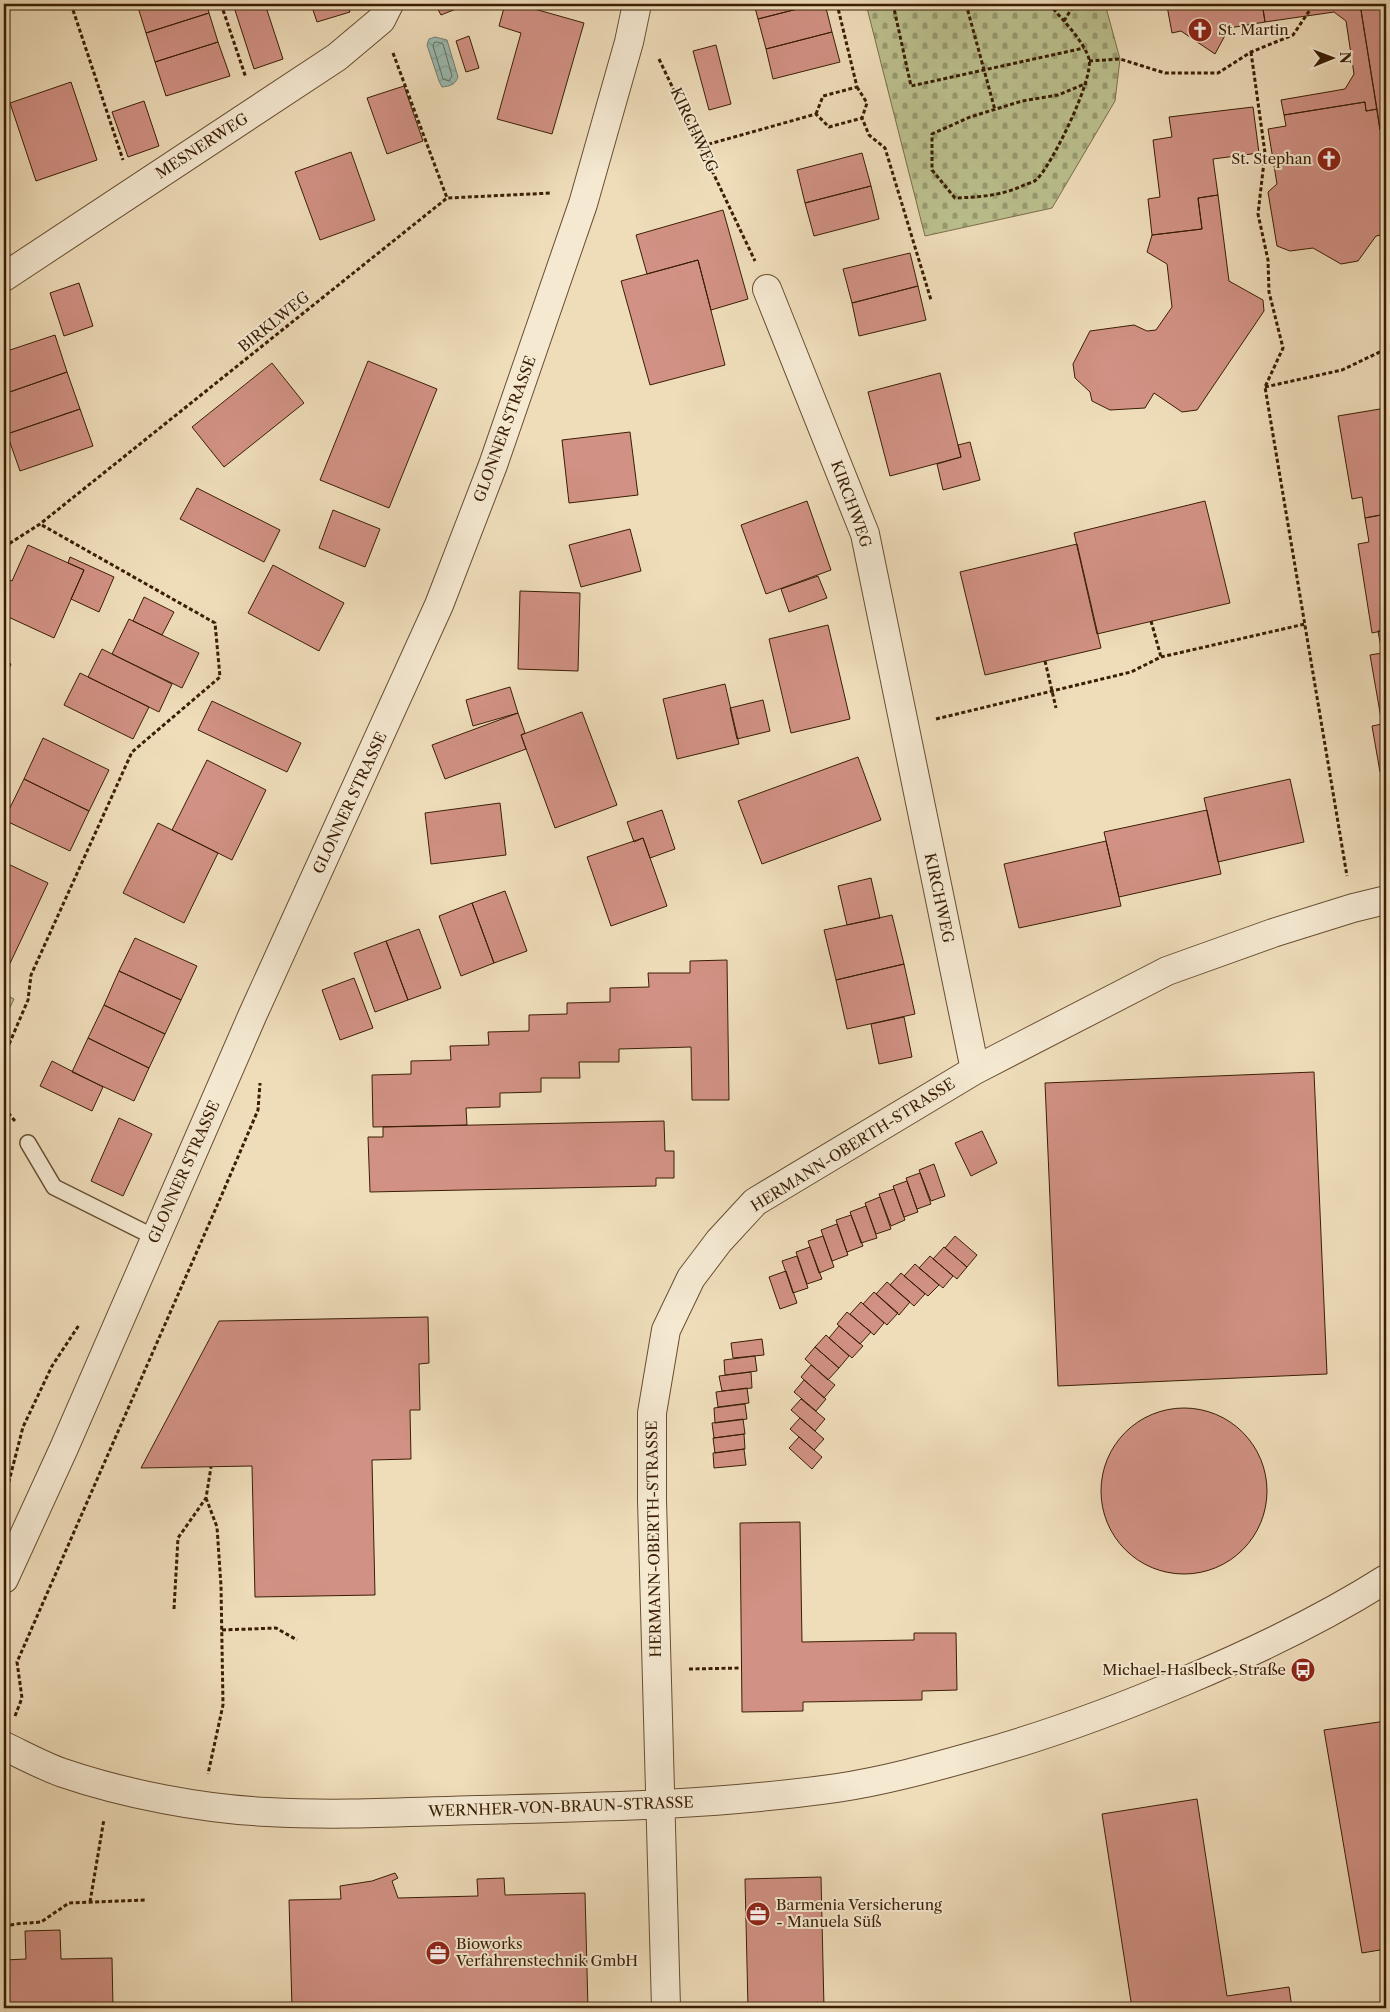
<svg xmlns="http://www.w3.org/2000/svg" width="1390" height="2012" viewBox="0 0 1390 2012" font-family="'Libre Caslon Text',serif">
	<defs>
		<pattern id="cemetery-stones" width="16" height="16" patternUnits="userSpaceOnUse" patternTransform="scale(1.25)"><rect width="16" height="16" fill="#bbc08e"/><path d="M2 7V4a2 2 0 0 1 4 0v3zM10 15v-3a2 2 0 0 1 4 0v3z" fill="#999b72"/></pattern>
		<pattern id="park-tufts" width="24" height="20" patternUnits="userSpaceOnUse" patternTransform="scale(1.25)"><rect width="24" height="20" fill="#bbc08e"/><path d="M3 7l-1-3M5 7V3M7 7l1-3M15 17l-1-3M17 17v-4M19 17l1-3" fill="none" stroke="#999b72"/></pattern>
		<pattern id="water-waves" width="16" height="10" patternUnits="userSpaceOnUse" patternTransform="scale(1.25)"><rect width="16" height="10" fill="#9abbb3"/><path d="M0 5q4-4 8 0t8 0" fill="none" stroke="#85a098"/></pattern>
	</defs>
	<rect width="100%" height="100%" fill="#efddba"/>
	<filter id="stains"><feTurbulence type="fractalNoise" baseFrequency=".004" numOctaves="4"/><feColorMatrix values="0 0 0 0 .2 0 0 0 0 .09 0 0 0 0 .02 0 0 0 .5 -.17"/></filter>
	<radialGradient id="worn" r=".72"><stop offset=".6" stop-color="#630" stop-opacity="0"/><stop offset="1" stop-color="#630" stop-opacity=".3"/></radialGradient>
	<!-- cemetery -->
	<path fill="url(#cemetery-stones)" stroke="#7a6f48" d="M866 4H1105L1120 59 1115 101 1052 208 925 236Z"/>
	<!-- park -->
	<path fill="url(#park-tufts)" stroke="#7a6f48" d="M4 994 14 999 4 1020Z"/>
	<!-- water -->
	<path fill="url(#water-waves)" stroke="#747c6d" d="M435 37 447 40 458 77C455 85 450 86 442 87L439 81 427 45 429 39Z"/>
	<g fill="none" stroke-linecap="round" stroke-linejoin="round">
		<!-- shore -->
		<path stroke="#6a6c5b" stroke-width="1" d="M437 42 443 44 452 76 449 81 443 79 433 46 434 43Z"/>
	</g>
	<!-- building -->
	<path fill="#d19184" stroke="#3a1e03" d="M137 4H207L209 13 146 33Z
		M233 4H265L283 59 254 69Z
		M311 4H347L350 12 317 22Z
		M435 4H482L461 7 441 15Z
		M505 4H517L584 23 552 134 497 119 521 33 499 26Z
		M754 4H817L758 19Z
		M817 4H825L832 32 766 49 758 19Z
		M1164 4H1296L1263 9 1265 22 1229 28 1215 54 1181 31 1172 33 1167 6Z
		M1296 4H1360L1377 109 1366 111 1365 102 1284 115 1281 100 1345 89 1354 74 1346 21 1334 12 1265 22 1263 9Z
		M1360 4H1386V129L1380 130Z
		M209 13 218 42 155 62 146 33Z
		M832 32 840 62 773 79 766 49Z
		M469 36 479 68 466 72 456 41Z
		M218 42 230 76 166 96 155 62Z
		M716 45 731 104 709 110 693 51Z
		M71 82 97 160 36 181 10 103Z
		M404 86 423 141 387 154 367 98Z
		M144 101 159 146 128 157 112 112Z
		M1365 102 1366 111 1377 109 1380 130 1386 134V234L1376 236 1358 261 1341 264 1313 248 1290 251 1277 246 1268 192 1277 184 1268 129 1286 126 1284 115Z
		M1253 107 1259 153 1213 159 1218 195 1198 198 1202 229 1152 235 1148 199 1160 197 1153 140 1172 137 1169 117Z
		M351 152 375 220 320 240 295 172Z
		M862 153 871 186 805 203 797 170Z
		M871 186 879 219 814 236 805 203Z
		M1218 195 1229 281 1263 300 1264 311 1197 410 1182 412 1154 393 1145 408 1110 410 1092 401 1090 392 1075 378 1073 364 1090 331 1134 325 1147 331 1156 330 1172 307 1167 264 1147 252 1152 235 1202 229 1198 198Z
		M723 210 748 299 711 310 698 260 647 274 636 235Z
		M910 253 918 286 852 303 843 269Z
		M698 260 725 365 650 385 621 281Z
		M79 283 93 326 64 336 50 293Z
		M918 286 926 320 859 336 852 303Z
		M55 335 67 372 4 394V352Z
		M368 361 437 389 389 508 320 480Z
		M272 363 304 403 224 467 192 427Z
		M67 372 80 409 7 434 4 425V394Z
		M940 373 961 457 890 476 868 392Z
		M1386 408V514L1365 518 1362 497 1352 499 1338 416Z
		M80 409 93 446 20 471 7 434Z
		M630 432 638 495 569 503 562 440Z
		M970 442 980 480 943 490 937 464 961 457 958 445Z
		M197 488 280 530 264 562 180 519Z
		M807 501 831 570 766 594 741 525Z
		M1205 501 1230 603 1097 634 1074 533Z
		M333 510 380 529 365 567 319 548Z
		M1386 514V630L1372 633 1358 544 1369 542 1365 518Z
		M630 529 641 571 581 587 569 545Z
		M1077 544 1101 648 985 675 960 572Z
		M28 545 84 570 54 638 4 615V586L7 579 12 581Z
		M70 557 114 577 99 612 71 599 84 570 68 563Z
		M273 565 344 603 319 651 248 613Z
		M818 576 827 598 789 612 781 589Z
		M520 591 580 593 578 671 518 669Z
		M144 597 174 612 162 635 133 621Z
		M129 619 199 653 182 688 112 654Z
		M828 625 850 719 791 733 769 639Z
		M1386 630V771L1380 772 1372 726 1382 724 1370 655 1382 653 1378 631Z
		M102 649 172 684 159 712 88 677Z
		M4 660 11 664 4 679Z
		M80 673 149 707 133 739 64 705Z
		M725 684 739 744 677 759 663 699Z
		M510 687 518 713 473 726 466 700Z
		M763 700 770 731 737 739 730 708Z
		M212 701 301 743 287 772 198 730Z
		M582 712 617 805 555 828 521 735Z
		M518 713 525 733 521 735 526 749 445 779 432 745Z
		M43 738 109 770 89 811 24 779Z
		M858 757 881 820 762 864 738 801Z
		M207 760 266 790 232 860 172 830Z
		M24 779 89 811 70 851 4 820Z
		M1290 779 1304 842 1218 862 1204 798Z
		M500 803 506 855 431 864 425 813Z
		M662 810 675 849 650 858 643 838 634 842 627 822Z
		M1207 810 1221 874 1119 897 1104 832Z
		M158 823 218 853 184 923 123 893Z
		M643 838 667 906 611 926 587 857Z
		M1106 841 1121 906 1019 928 1004 864Z
		M4 862 48 883 5 974 4 973Z
		M871 878 880 918 847 925 838 886Z
		M505 891 527 951 494 963 472 903Z
		M472 903 494 963 461 976 439 916Z
		M892 915 904 964 836 980 824 930Z
		M419 929 441 988 408 1000 386 941Z
		M135 938 197 966 181 1000 119 971Z
		M386 941 408 1000 375 1012 354 953Z
		M727 960 729 1100H692L691 1047 619 1049V1062H579L580 1078H541V1092L500 1093V1107L466 1108 467 1125 373 1127 372 1075 411 1074V1061L451 1060 450 1046 489 1045 488 1032 529 1031V1015L567 1014V1003L610 1002V988L649 987 648 973H690V961Z
		M904 964 915 1014 847 1029 836 980Z
		M119 971 181 1000 165 1034 104 1005Z
		M354 978 373 1028 340 1040 322 990Z
		M104 1005 165 1034 149 1068 88 1038Z
		M904 1017 912 1057 879 1064 871 1024Z
		M88 1038 149 1068 134 1101 72 1072Z
		M52 1061 103 1087 92 1111 40 1086Z
		M1314 1072 1327 1374 1058 1386 1045 1083Z
		M119 1118 152 1134 123 1196 91 1181Z
		M664 1121 665 1151H674V1178H656V1186L370 1192 368 1137H383V1127Z
		M982 1131 997 1163 971 1176 955 1143Z
		M934 1164 945 1196 931 1201 919 1170Z
		M920 1173 931 1204 917 1209 906 1178Z
		M907 1181 918 1212 904 1217 893 1186Z
		M894 1189 905 1220 891 1226 879 1194Z
		M880 1197 891 1229 876 1234 865 1203Z
		M866 1206 877 1238 861 1243 850 1212Z
		M851 1215 863 1246 847 1252 836 1220Z
		M837 1224 848 1255 832 1261 821 1230Z
		M823 1236 834 1267 819 1273 808 1241Z
		M955 1236 977 1255 967 1267 945 1248Z
		M810 1247 822 1279 807 1284 796 1252Z
		M944 1247 967 1267 957 1279 933 1259Z
		M797 1256 808 1288 793 1293 782 1261Z
		M930 1256 953 1276 943 1288 919 1268Z
		M915 1264 939 1285 928 1296 904 1276Z
		M786 1271 797 1303 780 1309 769 1277Z
		M901 1273 925 1294 914 1306 890 1285Z
		M887 1282 910 1302 899 1315 876 1294Z
		M874 1292 898 1313 887 1325 863 1304Z
		M861 1302 884 1323 874 1335 850 1314Z
		M847 1312 871 1332 860 1344 837 1324Z
		M428 1317 429 1363 419 1364 420 1410H410L411 1459 372 1460 375 1595 255 1597 252 1466 141 1468 219 1321Z
		M839 1326 863 1346 852 1358 829 1338Z
		M826 1335 849 1356 839 1368 815 1347Z
		M762 1339 764 1355 733 1358 731 1343Z
		M815 1347 839 1368 828 1380 805 1359Z
		M755 1356 757 1371 725 1375 724 1360Z
		M811 1365 835 1385 824 1398 801 1377Z
		M751 1372 752 1388 722 1391 719 1376Z
		M804 1380 826 1399 816 1411 794 1392Z
		M747 1388 749 1403 718 1407 716 1392Z
		M801 1399 825 1419 815 1431 791 1410Z
		M745 1404 747 1419 715 1423 714 1408Z
		M1101 1491a83 83 0 1 1 166 0a83 83 0 1 1-166 0Z
		M800 1418 824 1439 814 1450 790 1429Z
		M743 1419 745 1434 714 1438 712 1423Z
		M744 1434 745 1449 715 1453 713 1438Z
		M799 1437 822 1457 812 1469 789 1448Z
		M744 1449 746 1465 714 1468 713 1453Z
		M800 1522 802 1642 914 1640V1633H956L957 1690 922 1691V1700L803 1702V1711L742 1712 740 1523Z
		M1386 1721V1949L1362 1953 1324 1730Z
		M1197 1799 1227 1996 1289 1987 1292 2008H1132L1102 1814Z
		M395 1873 398 1878 392 1881 398 1898 478 1896 477 1879 504 1878 505 1895 585 1893 588 2008H519V2007L292 2008 289 1900 341 1899 340 1886 372 1881Z
		M821 1877 824 2008H748L745 1879Z
		M60 1930 61 1959 112 1958 113 2008H4V1960L26 1959 25 1931Z"/>
	<g fill="none" stroke-linecap="round" stroke-linejoin="round">
		<defs>
			<path id="service" d="M28 1143 54 1187 156 1238"/>
			<path id="minor" d="M4 277 337 57 381 20 389 4
				M767 289 865 534 975 1070
				M4 1746C23 1755 43 1766 63 1773 125 1794 202 1809 268 1812 337 1816 407 1812 477 1810 597 1807 717 1805 837 1788 884 1781 931 1768 977 1755 1049 1735 1119 1709 1187 1680 1256 1651 1323 1619 1386 1579
				M666 2008 652 1500V1413L666 1330 691 1278 719 1241 755 1202 975 1070 1167 971 1273 933 1353 908 1386 900"/>
			<path id="tertiary" d="M4 1579 64 1448 253 1014 439 605 493 465 583 204 629 42 637 4"/>
		</defs>
		<!-- service casing -->
		<use href="#service" stroke="#674e31" stroke-width="18"/>
		<!-- minor casing -->
		<use href="#minor" stroke="#674e31" stroke-width="30"/>
		<!-- tertiary casing -->
		<use href="#tertiary" stroke="#674e31" stroke-width="30"/>
		<!-- path -->
		<path stroke="#3a1e03" stroke-width="3" stroke-dasharray="4 2.5" stroke-linecap="butt" d="M71 4 123 160
			M221 4 246 78
			M893 4 911 86 1084 48
			M966 4 995 110
			M1049 4C1061 18 1084 41 1089 59 1094 79 1051 167 1036 180 1032 183 1026 184 1022 186 1000 196 979 197 955 198L932 170V134L970 117 1022 101 1058 95 1087 83
			M1064 21 1072 8 1071 4
			M1251 52 1265 153 1258 214 1268 260 1269 292 1283 348 1265 387 1347 876
			M393 53 447 198
			M659 59 755 261
			M1089 61 1120 59 1165 73H1218L1251 52 1293 35 1314 4
			M857 87 867 103 862 118
			M816 114 823 96 857 87 837 4
			M702 146 816 114 829 127 862 118 869 135 885 148 931 300
			M1265 387 1342 370 1386 349
			M4 547 40 524 447 198 552 193
			M1151 621 1161 657
			M1045 661 1056 708
			M936 719 1131 672 1161 657 1305 624
			M4 1056 28 1000 31 975 132 752 220 677 215 623 40 524
			M4 1108 15 1121
			M7 1489 23 1427 52 1366 79 1325
			M206 1498 217 1527 221 1586 223 1705 208 1774
			M174 1609 178 1538 206 1498 211 1467
			M222 1630 276 1628 297 1640
			M689 1669 741 1668
			M15 1716 22 1698 17 1662 223 1192 258 1110 260 1083
			M90 1902 104 1819
			M4 1927 15 1924 41 1922 69 1903 146 1900"/>
		<!-- service -->
		<use href="#service" stroke="#f5e9d2" stroke-width="15"/>
		<!-- minor -->
		<use href="#minor" stroke="#f5e9d2" stroke-width="28"/>
		<!-- tertiary -->
		<use href="#tertiary" stroke="#f5e9d2" stroke-width="28"/>
	</g>
	<!-- icons -->
	<defs>
		<symbol id="church-disc" viewBox="-11 -11 22 22"><circle r="9.5" fill="#8f2418" stroke="#f5e9d2"/><path d="M-1.2-6h2.4v3.5h3.3v2.4h-3.3V6h-2.4V-.1h-3.3v-2.4h3.3Z" fill="#fff"/></symbol>
		<symbol id="bus-disc" viewBox="-11 -11 22 22"><circle r="9.5" fill="#8f2418" stroke="#f5e9d2"/><path d="M-5-6H5V4H4V6H2V4H-2V6H-4V4H-5ZM-3.5-4V0h7V-4ZM-3.5 1.2v1.5H-2V1.2ZM2 1.2v1.5H3.5V1.2Z" fill="#fff"/></symbol>
		<symbol id="office-disc" viewBox="-11 -11 22 22"><circle r="9.5" fill="#8f2418" stroke="#f5e9d2"/><path d="M-6-3h4V-5.5h4V-3h4V5H-6ZM-1-4.5V-3h2v-1.5ZM-6 0V1H6V0Z" fill="#fff"/></symbol>
	</defs>
	<g fill-rule="evenodd">
		<use href="#church-disc" x="1186" y="16" width="28" height="28"/>
		<use href="#church-disc" x="1315" y="145" width="28" height="28"/>
		<use href="#bus-disc" x="1289" y="1656" width="28" height="28"/>
		<use href="#office-disc" x="744" y="1900" width="28" height="28"/>
		<use href="#office-disc" x="424" y="1939" width="28" height="28"/>
	</g>
	<g text-anchor="middle" stroke-width="4" stroke-linejoin="round" paint-order="stroke">
		<!-- poi labels -->
		<g font-size="15" fill="#3a1e03" stroke="#f5e9d2" text-anchor="start">
			<text x="1218" y="35">St. Martin</text>
			<text x="1312" y="164" text-anchor="end">St. Stephan</text>
			<text x="1286" y="1675" text-anchor="end">Michael-Haslbeck-Straße</text>
			<text x="776" y="1910">Barmenia Versicherung<tspan x="776" dy="17">- Manuela Süß</tspan></text>
			<text x="456" y="1949">Bioworks<tspan x="456" dy="17">Verfahrenstechnik GmbH</tspan></text>
		</g>
		<!-- street labels -->
		<g font-size="15" fill="#3a1e03" stroke="#f5e9d2">
			<text transform="translate(694 130) rotate(65)" y="5">KIRCHWEG</text>
			<text transform="translate(202 146) rotate(-33)" y="5">MESNERWEG</text>
			<text transform="translate(274 322) rotate(-39)" y="5">BIRKLWEG</text>
			<text transform="translate(505 429) rotate(-70)" y="5">GLONNER STRASSE</text>
			<text transform="translate(851 504) rotate(70)" y="5">KIRCHWEG</text>
			<text transform="translate(350 803) rotate(-65)" y="5">GLONNER STRASSE</text>
			<text transform="translate(939 898) rotate(78)" y="5">KIRCHWEG</text>
			<text transform="translate(853 1145) rotate(-32)" y="5">HERMANN-OBERTH-STRASSE</text>
			<text transform="translate(184 1172) rotate(-66)" y="5">GLONNER STRASSE</text>
			<text transform="translate(654 1539) rotate(-91)" y="5">HERMANN-OBERTH-STRASSE</text>
			<text transform="translate(561 1807) rotate(-2)" y="5">WERNHER-VON-BRAUN-STRASSE</text>
		</g>
	</g>
	<!-- margin -->
	<rect width="1390" height="2012" fill="none" stroke="#efddba" stroke-width="20"/>
	<rect x="5" y="5" width="1380" height="2002" fill="none" stroke="#3a1e03" stroke-width="2.5"/>
	<rect x="10" y="10" width="1370" height="1992" fill="none" stroke="#3a1e03"/>
	<!-- north arrow -->
	<g transform="translate(1332 58) rotate(89)" stroke="#f5e9d2" stroke-width="4" paint-order="stroke">
	<path d="M0-4L9 19L0 12L-9 19Z" fill="#3a1e03"/>
	<text y="-8" font-size="14" font-weight="bold" text-anchor="middle" fill="#3a1e03">N</text>
	</g>
	<rect width="100%" height="100%" filter="url(#stains)"/>
	<rect width="100%" height="100%" fill="url(#worn)"/>
</svg>
